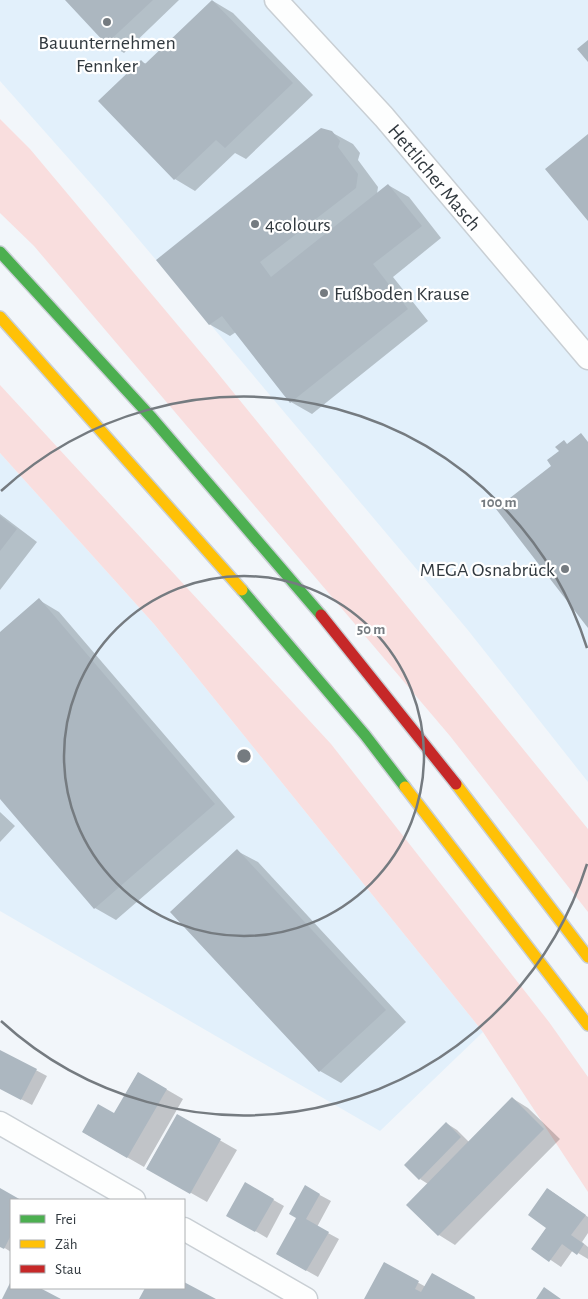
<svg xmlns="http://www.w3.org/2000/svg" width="588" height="1299" viewBox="0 0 588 1299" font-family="'Alegreya Sans',sans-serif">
	<rect width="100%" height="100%" fill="#f2f6fa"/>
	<!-- built -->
	<path fill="#e2f0fb" d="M0 0H588V782L467 629 108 203 0 81Z
		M0 453 154 624 483 1032 380 1131 0 911Z"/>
	<!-- green -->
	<path fill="#f9dede" d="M0 119 30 149 207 360 588 829V912L450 736 34 246 0 213Z
		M0 385 331 744 549 1022 588 1077V1192L483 1032 154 624 0 453Z"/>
	<!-- shadow -->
	<path fill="#0003" d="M66 0H179L124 53 107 43Z
		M213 1 233 13 313 95 246 159 235 153 195 191 175 179 141 62 147 64Z
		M331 132 353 144 360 153 358 160 378 187 377 194 388 185 409 197 441 238 393 277 428 321 312 414 291 402 236 332 230 336 209 324Z
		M0 514 37 542 0 590Z
		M39 600 59 612 235 817 116 920 95 908 0 797V633Z
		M0 812 15 826 0 842Z
		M237 851 258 862 406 1022 341 1083 320 1071 171 912Z
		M0 1051 47 1076 32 1105 0 1088Z
		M138 1073 183 1099 144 1167 83 1132 114 1115Z
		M512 1098 528 1108 560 1139 455 1245 439 1235 407 1205 428 1184 420 1179 446 1123 457 1130 469 1142Z
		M177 1116 237 1150 207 1202 147 1168Z
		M245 1184 284 1206 267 1238 228 1215Z
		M305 1187 331 1201 317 1227 339 1239 318 1277 277 1254 298 1218Z
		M548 1189 588 1217V1233L582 1242 588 1247V1259L573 1250 561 1267 533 1248 547 1227Z
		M0 1190 18 1200H11V1252L0 1245Z
		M385 1264 426 1287 432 1275 476 1299H366Z"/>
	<!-- building -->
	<path fill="#acb7c0" d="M65 0H153L106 44Z
		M212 0 293 83 225 148 216 140 174 180 98 101 141 60 145 64Z
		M588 40V62L577 49Z
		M321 128 332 131 340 141 338 147 358 174 356 188 260 262 271 277 388 184 422 226 373 264 408 309 290 403 222 316 209 325 156 260Z
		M588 134V221L545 169Z
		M581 433 588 442V628L496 509 551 466 547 460 559 451 555 447 564 440 567 444Z
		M0 516 17 529 0 551Z
		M39 598 215 804 94 909 0 799V632Z
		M237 849 386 1010 319 1072 170 912Z
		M0 1050 37 1069 21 1100 0 1089Z
		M138 1072 167 1089 127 1158 82 1132 98 1104 114 1113Z
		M512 1097 544 1129 438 1236 406 1205Z
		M177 1114 221 1139 190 1194 146 1169Z
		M446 1122 461 1137 419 1180 404 1165Z
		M245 1182 274 1199 255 1232 226 1216Z
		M305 1185 320 1194 306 1219 329 1232 306 1271 276 1254 296 1218 289 1214Z
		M0 1188 21 1200H11V1235L4 1249 0 1247Z
		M547 1188 586 1215 571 1235 584 1244 577 1255 562 1244 549 1262 531 1249 546 1228 528 1215Z
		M384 1262 419 1281 415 1289 421 1292 432 1273 475 1297 474 1299H364Z
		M11 1281V1288H40L61 1299H2Z
		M184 1282 216 1299H139L145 1288H184Z
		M544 1287 561 1299H536Z"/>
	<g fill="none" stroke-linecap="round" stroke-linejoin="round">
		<defs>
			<path id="street" d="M276 0 384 117 588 358
				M0 1123 134 1200
				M184 1229 306 1299"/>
			<path id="fast" d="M0 252 152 418 321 615
				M242 590 365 735 405 787"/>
			<path id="slow" d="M0 317 242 590
				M456 784 588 957
				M405 787 588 1025"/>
			<path id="jam" d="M321 615 456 784"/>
		</defs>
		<!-- street casing -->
		<use href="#street" stroke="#c9cfd4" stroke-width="25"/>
		<!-- fast casing -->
		<use href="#fast" stroke="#c9cfd4" stroke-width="14"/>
		<!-- slow casing -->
		<use href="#slow" stroke="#c9cfd4" stroke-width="14"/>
		<!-- jam casing -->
		<use href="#jam" stroke="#c9cfd4" stroke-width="14"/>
		<!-- street -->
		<use href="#street" stroke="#fdfefe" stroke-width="22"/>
		<!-- fast -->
		<use href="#fast" stroke="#4caf50" stroke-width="11"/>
		<!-- slow -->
		<use href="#slow" stroke="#ffc107" stroke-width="11"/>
		<!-- jam -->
		<use href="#jam" stroke="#c62828" stroke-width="11"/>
	</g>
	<!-- distance rings -->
	<g fill="none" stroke="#757b80" stroke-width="2.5">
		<circle cx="244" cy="756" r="180"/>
		<path d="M587 864A360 360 0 0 1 1 1021M1 491A360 360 0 0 1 587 648"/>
	</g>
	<!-- markers -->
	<g fill="#757b80" stroke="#fff" stroke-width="2">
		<circle cx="107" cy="22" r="5"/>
		<circle cx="255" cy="224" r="5"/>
		<circle cx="324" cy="293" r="5"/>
		<circle cx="565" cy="569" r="5"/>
	</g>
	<g text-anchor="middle" stroke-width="4.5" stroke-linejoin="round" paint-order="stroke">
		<!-- poi labels -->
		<g font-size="20" fill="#31393f" stroke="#fff" text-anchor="start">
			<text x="107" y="49" text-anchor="middle">Bauunternehmen<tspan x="107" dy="23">Fennker</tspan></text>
			<text x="265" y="231">4colours</text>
			<text x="334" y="300">Fußboden Krause</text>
			<text x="555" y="576" text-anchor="end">MEGA Osnabrück</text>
		</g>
		<!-- street labels -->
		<g font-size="20" fill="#31393f" stroke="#fff">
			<text transform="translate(435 177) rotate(50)" y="7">Hettlicher Masch</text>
		</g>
	</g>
	<circle cx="244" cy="756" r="8" fill="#757b80" stroke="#fff" stroke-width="2.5"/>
	<g font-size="15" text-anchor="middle" font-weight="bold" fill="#757b80" stroke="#fff" stroke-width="4.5" stroke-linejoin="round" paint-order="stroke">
		<text x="499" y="507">100 m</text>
		<text x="371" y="634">50 m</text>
	</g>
	<!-- legend -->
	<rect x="10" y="1199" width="175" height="90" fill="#ffffff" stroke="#adb0b2"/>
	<rect x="20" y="1215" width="25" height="8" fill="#4caf50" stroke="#adb0b2"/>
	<text x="55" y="1224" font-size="15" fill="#31393f">Frei</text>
	<rect x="20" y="1240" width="25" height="8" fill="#ffc107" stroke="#adb0b2"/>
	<text x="55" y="1249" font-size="15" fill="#31393f">Zäh</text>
	<rect x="20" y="1265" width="25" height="8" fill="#c62828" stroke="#adb0b2"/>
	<text x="55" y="1274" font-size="15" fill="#31393f">Stau</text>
</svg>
